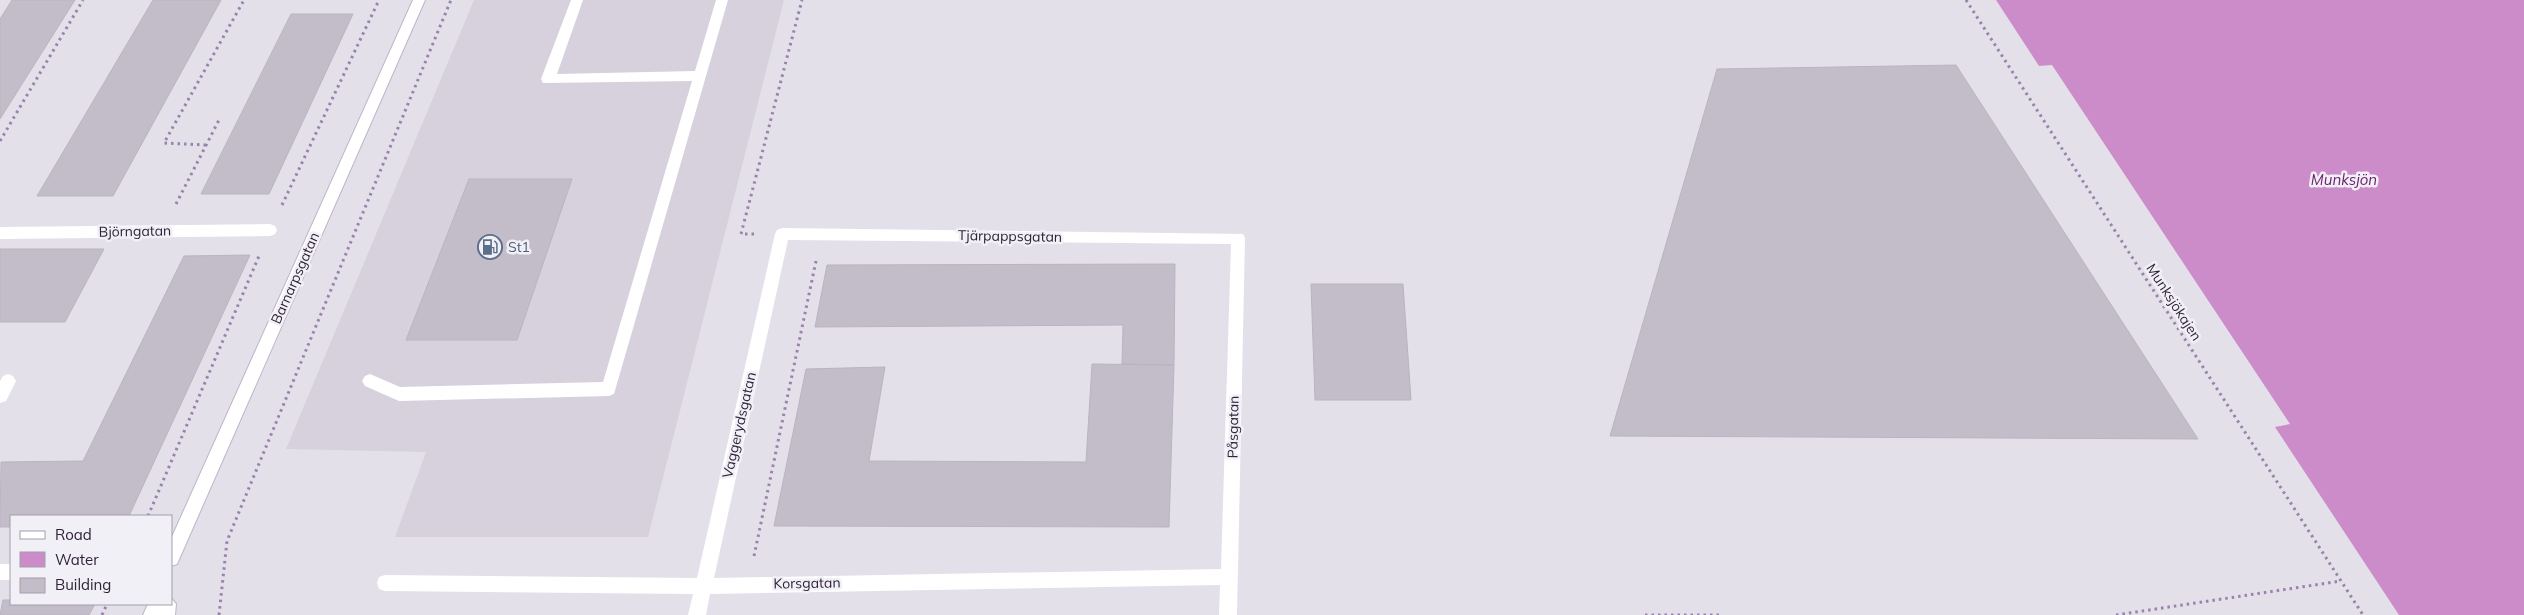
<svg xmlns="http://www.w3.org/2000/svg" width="2524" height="615" viewBox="0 0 2524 615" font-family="Mulish,sans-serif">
	<rect width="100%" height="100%" fill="#e4e0ea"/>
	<!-- built -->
	<path fill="#d7d1dd" d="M474 0H784L648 537H395L426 452 286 449Z"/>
	<!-- water -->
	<path fill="#cb8cc9" d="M1996 0H2524V615H2399L2275 427 2290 424 2052 65 2039 66Z"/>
	<!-- building -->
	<path fill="#c3bdca" stroke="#bab3c3" d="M12 0H75L0 119V19Z
		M153 0H221L113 196H37Z
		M291 14H353L269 194H201Z
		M1956 65 2198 439 1610 436 1717 69Z
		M469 179H572L517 340H406Z
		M0 249H104L65 322H0Z
		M250 255 129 516H11V527H0L1 462 83 461 184 256Z
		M1175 264 1174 365 1122 364 1123 325 815 327 827 265Z
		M1311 284H1403L1411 400H1315Z
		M1092 364 1174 365 1169 527 774 526 806 369 885 367 869 461 1086 462Z
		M3 600H11V604H95L89 615H0Z"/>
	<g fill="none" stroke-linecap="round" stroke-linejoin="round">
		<defs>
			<path id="secondary" d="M413 0H425L177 564 171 566V539Z
				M171 598 176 604 175 615H143L148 604H171Z"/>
		</defs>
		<!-- secondary casing -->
		<use href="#secondary" stroke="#beb4c8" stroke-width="2"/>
		<!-- path -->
		<path stroke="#9983ab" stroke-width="3" stroke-dasharray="2.5 4" stroke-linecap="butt" d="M1966 0 2363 615
			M0 141 83 0
			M206 145 164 143 244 0
			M176 204 220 118
			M282 205 379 0
			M754 234H741L802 0
			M148 516 259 256
			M754 556 816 261
			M102 615 107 604
			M219 615 227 541 451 0
			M1645 615H1723
			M2116 615 2341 581"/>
		<!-- lane -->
		<path fill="#fff" fill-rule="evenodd" d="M571 0H583L557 74 695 71 716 0H728L614 394 609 396 399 401 365 386 362 381 365 376 370 374 400 387 603 382 692 81 543 83 541 79Z
			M8 374 13 376 16 381 6 401 0 403V381L3 376Z"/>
		<!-- street -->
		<path fill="#fff" fill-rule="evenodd" d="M270 224 275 226 277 230 275 234 270 236 0 239V227Z
			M782 228 1243 234 1245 238 1237 615H1219L1220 585 710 594 706 615H688L693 594 385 591 379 589 377 583 379 577 385 575 697 578 775 234 777 230ZM788 240 1231 244 1221 569 714 578Z
			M0 564H11V580H0Z"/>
		<!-- secondary -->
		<use href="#secondary" fill="#fff" fill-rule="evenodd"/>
	</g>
	<!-- icons -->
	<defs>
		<symbol id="fuel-ring" viewBox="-11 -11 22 22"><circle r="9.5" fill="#f2f0f7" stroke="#5c6f8a" stroke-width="1.5"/><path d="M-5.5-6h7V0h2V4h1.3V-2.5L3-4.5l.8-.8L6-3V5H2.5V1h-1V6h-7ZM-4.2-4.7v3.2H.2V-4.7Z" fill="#5c6f8a"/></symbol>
	</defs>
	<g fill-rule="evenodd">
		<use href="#fuel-ring" x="476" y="233" width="28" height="28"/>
	</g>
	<g text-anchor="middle" stroke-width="5" stroke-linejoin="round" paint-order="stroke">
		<!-- street labels -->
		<g font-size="14" fill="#302238" stroke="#f2f0f7">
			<text transform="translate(135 231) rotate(-1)" y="5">Björngatan</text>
			<text transform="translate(1010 236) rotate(1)" y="5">Tjärpappsgatan</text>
			<text transform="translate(295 278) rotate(-66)" y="5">Barnarpsgatan</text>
			<text transform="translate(2174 302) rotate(57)" y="5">Munksjökajen</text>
			<text transform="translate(739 425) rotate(-77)" y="5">Vaggerydsgatan</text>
			<text transform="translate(1233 427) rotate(-89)" y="5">Påsgatan</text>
			<text transform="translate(807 583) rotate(-1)" y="5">Korsgatan</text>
		</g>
		<!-- service labels -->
		<g font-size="14" fill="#4e5e75" stroke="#f2f0f7" text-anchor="start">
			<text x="508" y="252">St1</text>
		</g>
		<!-- water labels -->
		<g font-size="15" font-style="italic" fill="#6f216c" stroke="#f2f0f7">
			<text x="2344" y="185">Munksjön</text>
		</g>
	</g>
	<!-- legend -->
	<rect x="10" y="515" width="162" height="90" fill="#f2f0f7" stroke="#a49eab"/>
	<rect x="20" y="531" width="25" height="8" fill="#ffffff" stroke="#a49eab"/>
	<text x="55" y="540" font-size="15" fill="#302238">Road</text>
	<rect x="20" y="552" width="25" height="15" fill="#cb8cc9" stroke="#a49eab"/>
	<text x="55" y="565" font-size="15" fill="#302238">Water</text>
	<rect x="20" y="578" width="25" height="15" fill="#c3bdca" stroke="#a49eab"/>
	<text x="55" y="590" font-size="15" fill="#302238">Building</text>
</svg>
